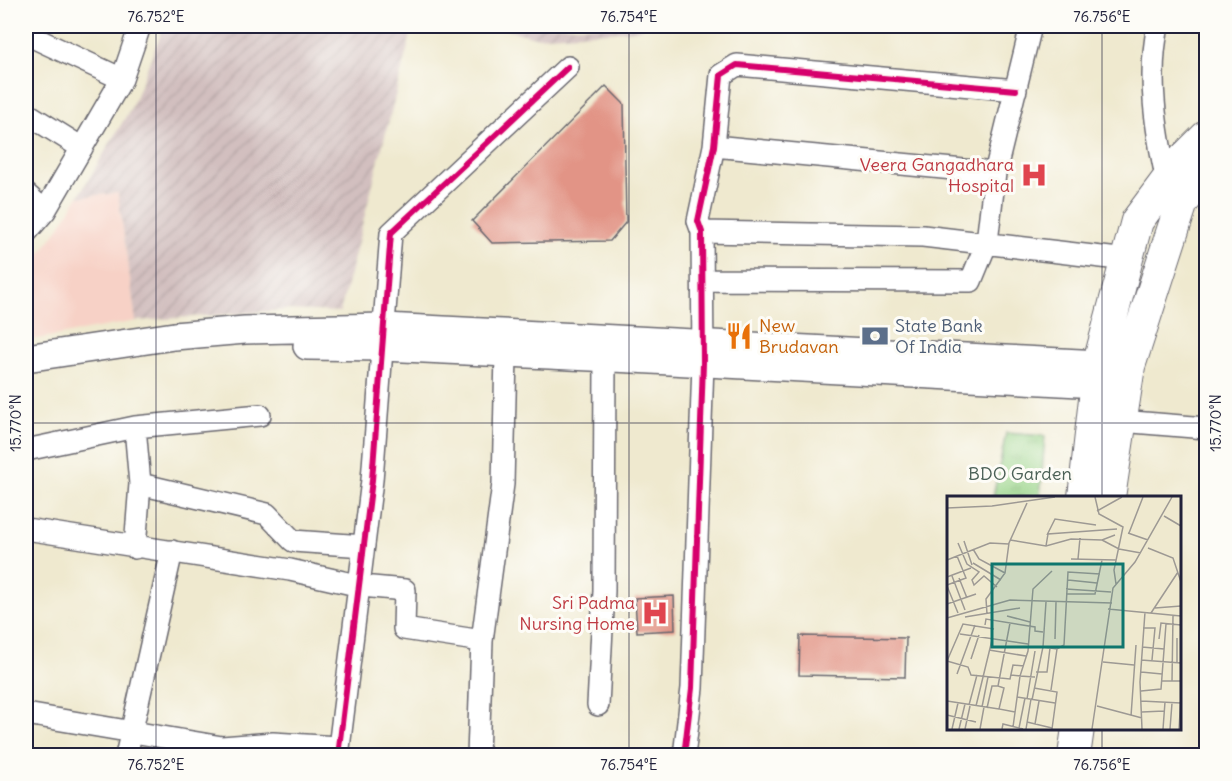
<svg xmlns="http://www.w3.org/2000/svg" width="1232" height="781" viewBox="0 0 1232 781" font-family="Delius,sans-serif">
	<defs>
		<pattern id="industrial-furrows" width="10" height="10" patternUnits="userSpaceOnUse" patternTransform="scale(1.5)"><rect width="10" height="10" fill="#d2bfbf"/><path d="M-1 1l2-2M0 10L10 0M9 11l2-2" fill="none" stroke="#b4a4a5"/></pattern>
		<pattern id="park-tufts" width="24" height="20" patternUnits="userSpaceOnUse" patternTransform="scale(1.5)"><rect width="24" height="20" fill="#97d387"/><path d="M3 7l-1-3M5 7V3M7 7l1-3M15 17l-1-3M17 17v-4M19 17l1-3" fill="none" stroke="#82b575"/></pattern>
	</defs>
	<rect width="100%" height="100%" fill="#fdfcf7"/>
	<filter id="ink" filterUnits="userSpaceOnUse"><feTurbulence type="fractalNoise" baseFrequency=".0167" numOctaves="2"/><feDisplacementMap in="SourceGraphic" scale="12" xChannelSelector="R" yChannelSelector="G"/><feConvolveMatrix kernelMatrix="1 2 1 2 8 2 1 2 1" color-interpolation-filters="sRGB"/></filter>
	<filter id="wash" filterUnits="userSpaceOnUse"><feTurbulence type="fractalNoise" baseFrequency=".008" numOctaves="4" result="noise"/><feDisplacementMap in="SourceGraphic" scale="24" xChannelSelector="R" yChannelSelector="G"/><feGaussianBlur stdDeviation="1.35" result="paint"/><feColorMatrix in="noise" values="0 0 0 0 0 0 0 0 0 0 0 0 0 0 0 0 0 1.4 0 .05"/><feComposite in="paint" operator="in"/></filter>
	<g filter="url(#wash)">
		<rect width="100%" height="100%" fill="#efe9cf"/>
		<!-- built -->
		<path fill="#f7d1c6" d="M118 193 136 321 26 341V272L57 231 78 197Z"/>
		<!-- industrial -->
		<path fill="url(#industrial-furrows)" d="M164 26H413L340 312 286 310 136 321 118 193 78 197 131 108Z
			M491 26H647L635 30 535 37Z"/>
		<!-- park -->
		<path fill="url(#park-tufts)" stroke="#5c7a61" stroke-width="1.5" d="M1006 433 1045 436 1040 497H993Z"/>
		<g id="blocks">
			<!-- building -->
			<path fill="#e29486" d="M606 86 624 104 626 222 610 241 492 243 472 221Z
				M674 596 675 630 637 632 635 598Z
				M800 636 906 638 905 677 799 675Z"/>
		</g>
	</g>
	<g filter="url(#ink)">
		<use href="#blocks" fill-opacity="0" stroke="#6a686f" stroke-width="1.5"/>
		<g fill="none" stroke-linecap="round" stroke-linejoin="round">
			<defs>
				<path id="minor" d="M1158 26C1147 76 1156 131 1167 181L1171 187
					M26 34 122 79
					M26 113 82 148
					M714 146 995 173
					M26 194 45 211
					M702 232 923 236 1127 260
					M26 233 45 211 122 79 140 26
					M703 280 971 281 987 242 995 173 1031 26
					M1108 420 1206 428
					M26 450 135 427 260 415
					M140 484 267 514 293 541 364 546
					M26 529 290 570 361 586 405 590 404 629 482 641
					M135 548 140 484 135 427
					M598 705 604 591 605 358
					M26 714 222 747 273 743 338 747
					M126 756 172 551
					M338 756 372 480 391 233 568 67
					M478 756 482 641 503 484 506 355
					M684 756 692 688 703 363 702 232 698 221 714 146 721 75 737 65 1016 90"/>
				<path id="major" d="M307 346 383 347 633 359 1116 385
					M26 358 174 336 245 330 385 327 1119 365"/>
				<path id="highway" d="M1084 497 1099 363 1137 221 1181 162 1206 137
					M1109 497 1129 366 1182 202 1206 175
					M1074 756 1078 728"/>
			</defs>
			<!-- minor casing -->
			<use href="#minor" stroke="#6a686f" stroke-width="24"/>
			<!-- major casing -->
			<use href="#major" stroke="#6a686f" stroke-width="30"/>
			<!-- highway casing -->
			<use href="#highway" stroke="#6a686f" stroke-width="34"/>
			<!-- minor -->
			<use href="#minor" stroke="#fff" stroke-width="21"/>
			<!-- major -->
			<use href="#major" stroke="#fff" stroke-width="27"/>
			<!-- highway -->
			<use href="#highway" stroke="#fff" stroke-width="32"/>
			<defs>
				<path id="cycleway" d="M338 756 372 480 391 233 568 67
					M684 756 692 688 703 363 702 232 698 221 714 146 721 75 737 65 1016 90"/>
			</defs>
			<!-- cycleway casing -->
			<use href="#cycleway" stroke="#fdfcf7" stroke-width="10"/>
			<!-- cycleway -->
			<use href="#cycleway" stroke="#d6006c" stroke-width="6"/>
		</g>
	</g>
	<!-- ticks -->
	<path fill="none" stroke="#22223b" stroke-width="1.5" stroke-opacity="0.45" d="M156 26V756M629 26V756M1102 26V497M26 423H1206M1102 728V756"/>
	<!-- icons -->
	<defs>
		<symbol id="hospital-bare" viewBox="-9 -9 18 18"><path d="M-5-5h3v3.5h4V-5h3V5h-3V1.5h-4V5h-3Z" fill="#e0444e" stroke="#fdfcf7" stroke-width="2.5" paint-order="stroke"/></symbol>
		<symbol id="restaurant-bare" viewBox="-9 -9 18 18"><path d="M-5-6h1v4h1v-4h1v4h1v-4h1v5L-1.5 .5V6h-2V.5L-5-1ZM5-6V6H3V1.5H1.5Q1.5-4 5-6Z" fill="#e8710a" stroke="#fdfcf7" stroke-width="2.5" paint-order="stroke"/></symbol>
		<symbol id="bank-bare" viewBox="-9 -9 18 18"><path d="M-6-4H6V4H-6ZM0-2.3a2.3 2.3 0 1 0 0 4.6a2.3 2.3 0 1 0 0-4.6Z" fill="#5c6f8a" stroke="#fdfcf7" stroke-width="2.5" paint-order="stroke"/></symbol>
	</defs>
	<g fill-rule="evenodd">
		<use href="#hospital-bare" x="1015" y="156" width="38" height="38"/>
		<use href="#restaurant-bare" x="720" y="317" width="38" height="38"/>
		<use href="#bank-bare" x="856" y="317" width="38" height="38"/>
		<use href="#hospital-bare" x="636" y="594" width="38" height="38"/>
	</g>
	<g text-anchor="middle" stroke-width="6" stroke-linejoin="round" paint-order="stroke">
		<!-- health labels -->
		<g font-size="18" fill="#be3a42" stroke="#fdfcf7" text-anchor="end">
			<text x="1014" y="171">Veera Gangadhara<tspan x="1014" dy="21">Hospital</tspan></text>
			<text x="635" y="609">Sri Padma<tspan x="635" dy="21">Nursing Home</tspan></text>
		</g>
		<!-- food labels -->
		<g font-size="18" fill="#c56008" stroke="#fdfcf7" text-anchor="start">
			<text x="759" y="332">New<tspan x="759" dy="21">Brudavan</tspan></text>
		</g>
		<!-- service labels -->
		<g font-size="18" fill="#4e5e75" stroke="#fdfcf7" text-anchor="start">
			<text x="895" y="332">State Bank<tspan x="895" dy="21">Of India</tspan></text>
		</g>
		<!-- park labels -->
		<g font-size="18" fill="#4b6056" stroke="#fdfcf7">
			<text x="1020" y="480">BDO Garden</text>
		</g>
	</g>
	<!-- overview -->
	<g transform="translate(947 496)">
		<rect width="234" height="234" fill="#efe9cf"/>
		<path fill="none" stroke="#9d9994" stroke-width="1.5" d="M148 1 152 18 176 31 167 74 169 88M0 12 45 10 108 1M150 15 175 1M217 20 234 30M181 37 201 44M182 37 196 1M100 39 108 23 149 29M63 44 99 50 124 43 155 44 168 39M155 44 172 53 194 57M17 45 25 69M11 47 20 68 32 76 25 84 27 89 37 80 50 91M99 50 101 38 170 33M201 52 226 62 234 86M26 53 32 63 58 77M124 63 169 64M131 63 133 42M0 64 43 47 62 48M26 67 54 84M5 80 18 114M0 81 24 72M12 82 20 102M121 84 150 87M0 89 19 82 10 60M0 90 11 117M119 93 164 96M119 98H148L155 64M0 108 29 98M208 112 234 110M161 113 234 120M204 117 231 76M40 118 39 103 58 77 62 47 80 7M60 120 83 126M18 121 73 112M0 122 63 104 165 107M38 129 39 123 88 131V135L96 136M196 132H208L205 164M13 138 81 148M230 142V166M108 143 109 106M212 143 214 127 234 129M96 151 110 153 117 149 121 76 153 78M195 151 217 153M42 154 79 160M24 163 32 139M194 164 234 167M0 165 21 171 24 179 63 183 66 169 77 170M0 165 16 128 47 133M156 166 187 169M89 176H100L103 152M194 176 215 178M10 178 28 129M64 179 73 180 66 231M88 181 73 180 81 155 86 93 105 75M215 185H234M225 185 226 120M51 190 63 127M87 192 110 196 105 233M104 194 110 153M194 195 214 193 219 128M70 201 108 207M80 203 88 155M85 204 96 151 99 106M0 205 52 213M194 205 234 207M22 209 30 179M29 210 45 144M150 210 195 222M35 211 41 181M40 212 45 190H51L57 192 52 213 68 216M195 216 217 215M0 219 29 226M184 220 189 149M80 226 105 232M88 228 92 205M72 232 78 202M5 233 11 207M12 233 18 208M18 233 23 210M33 233 37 211M55 233 56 228 76 233M79 233 84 203M145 233 166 92 188 66 225 1M195 233 193 186 198 116M216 233 218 206M223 233 225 207M232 233 234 200"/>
		<path fill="#0f766e" fill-opacity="0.15" stroke="#0f766e" stroke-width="3" d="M45 68H176V151H45Z"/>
		<rect width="234" height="234" fill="none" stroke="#22223b" stroke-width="3"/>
	</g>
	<!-- margin -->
	<rect width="1232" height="781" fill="none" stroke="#fdfcf7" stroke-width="66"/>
	<rect x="33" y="33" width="1166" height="715" fill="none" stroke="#22223b" stroke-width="2"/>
	<g font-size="15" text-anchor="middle" fill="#22223b">
		<text x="156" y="22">76.752°E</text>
		<text x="629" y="22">76.754°E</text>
		<text x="1102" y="22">76.756°E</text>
		<text transform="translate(16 423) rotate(-90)" y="5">15.770°N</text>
		<text transform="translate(1216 423) rotate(-90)" y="5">15.770°N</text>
		<text x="156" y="770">76.752°E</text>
		<text x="629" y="770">76.754°E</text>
		<text x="1102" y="770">76.756°E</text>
	</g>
</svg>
